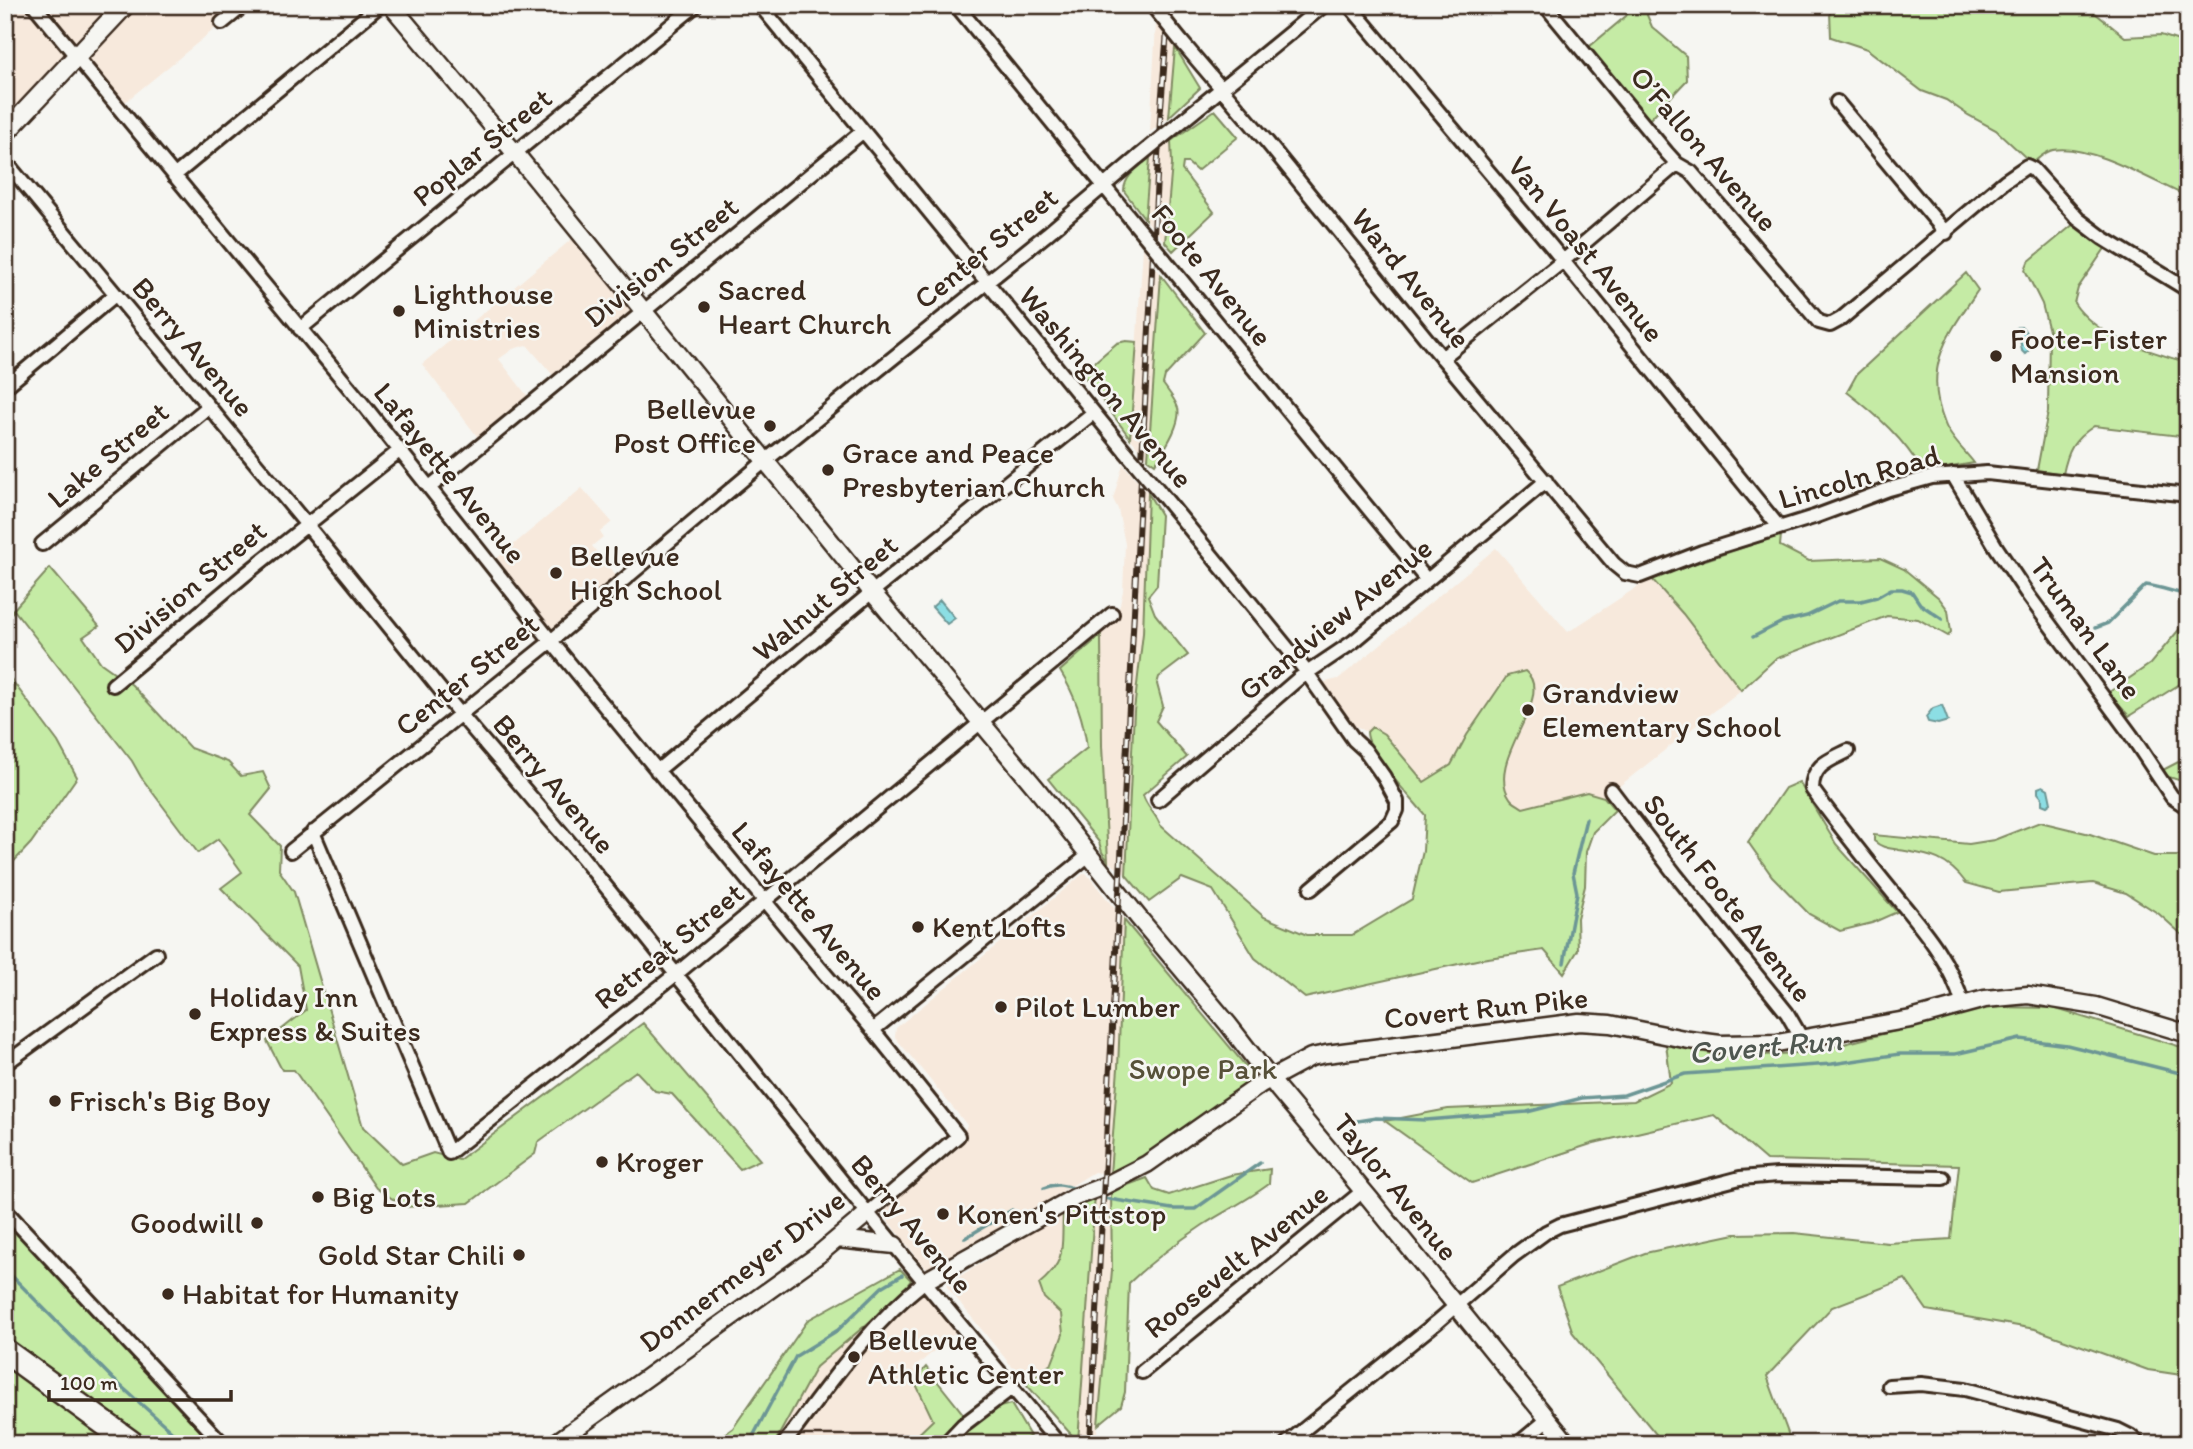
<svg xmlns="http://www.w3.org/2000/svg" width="2193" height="1449" viewBox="0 0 2193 1449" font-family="Itim,sans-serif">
	<rect width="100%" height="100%" fill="#f6f6f2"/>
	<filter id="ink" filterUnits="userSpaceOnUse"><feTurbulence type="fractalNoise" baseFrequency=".0143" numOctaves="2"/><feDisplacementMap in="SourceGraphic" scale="14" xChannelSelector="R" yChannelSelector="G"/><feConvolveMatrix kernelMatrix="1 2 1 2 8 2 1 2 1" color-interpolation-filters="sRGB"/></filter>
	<g filter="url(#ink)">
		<!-- built -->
		<path fill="#f7e9dc" d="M5 5H244L119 107 77 57 5 133Z
			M1156 23 1175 48 1169 117 1150 132Z
			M1171 141 1172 164 1165 242 1145 219 1150 158Z
			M579 233 642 312 558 381 527 345 513 349 499 359 532 402 483 444 422 364Z
			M1143 248 1161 275 1148 459 1130 438Z
			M1123 464 1148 493 1143 633 1134 711 1126 875 1108 861 1102 746 1101 650V635L1118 613 1123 591 1125 544 1118 509 1113 499Z
			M582 488 612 522 600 532 603 537 592 546 621 582 551 641 490 564Z
			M1496 548 1568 632 1651 578 1683 614 1741 690 1522 863 1445 769 1424 782 1376 728 1371 727 1367 732 1352 724 1321 683 1338 679 1358 663Z
			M1086 873 1124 920 1118 1068 1110 1174 1094 1172 934 1270 930 1269 924 1266 884 1216 885 1209 958 1148 967 1125 895 1037 896 1028 1083 874Z
			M1111 1191 1112 1270 1096 1444H1080L1078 1442 1095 1195Z
			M1063 1213 1061 1259 1044 1298 1061 1314 1063 1334 1052 1363 1026 1384 947 1287V1284Z
			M925 1281 963 1326 913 1369 963 1425 945 1444H720L857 1309Z"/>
		<!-- green -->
		<path fill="#c5eba5" stroke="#808a62" stroke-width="2" d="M1632 5H1652L1647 15 1652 27 1686 56 1687 80 1649 120 1589 47 1626 16Z
			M1818 5H2085L2125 37 2161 35 2188 44V197C2154 182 2089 143 2053 150 2046 151 2039 158 2034 162L2024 156 1996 130 1968 115 1946 100 1922 91 1867 49 1831 37 1830 12Z
			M1175 47 1200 88 1169 117 1175 48Z
			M1215 110 1238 137 1197 171 1188 163H1183L1182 170 1214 212 1173 251 1165 242 1172 164 1171 141Z
			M1150 158 1145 219 1124 191C1124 176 1139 167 1150 158Z
			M2075 223 2106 247 2078 288 2074 303C2098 339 2148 350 2188 363V437L2094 426C2073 440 2068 450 2063 474L2037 470 2048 412 2049 331 2042 304 2025 270 2028 262Z
			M1966 273 1978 290C1947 336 1922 367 1945 424 1950 438 1965 451 1974 463L1923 472C1904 439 1877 415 1847 392L1857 374Z
			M1161 275 1205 333 1165 376 1163 384C1168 391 1175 399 1178 408 1182 424 1163 451 1155 464L1148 459Z
			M1126 341 1137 342 1130 438 1082 373 1117 343Z
			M1148 493 1161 515 1157 585 1148 596 1155 614 1188 655 1159 677 1157 684 1163 706 1156 721 1187 757 1143 795C1146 807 1156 813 1160 825L1264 917 1307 935H1352L1412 899 1423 851 1425 815C1411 797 1367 753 1367 732L1372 727 1384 734 1424 782 1451 765 1467 735 1507 676 1525 671C1558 697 1483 760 1510 798 1512 802 1519 805 1523 808L1587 792 1604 797 1615 810 1593 832 1586 852 1585 886 1577 918 1578 950 1564 973 1544 950 1481 959 1305 998 1255 958 1213 890 1182 878 1149 902 1126 875 1134 711 1143 633Z
			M1781 535 1780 546 1809 561 1880 558 1904 569 1939 598 1948 610 1951 632 1948 636 1918 619 1887 616 1775 659 1741 690 1683 614 1651 578Z
			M50 568 99 626 83 637 101 663 132 685 190 748 228 762 241 776 263 772 271 789 250 815 280 846 279 870 294 892 363 1127 402 1164 433 1153 459 1160 643 1023 760 1160 740 1169 672 1094 655 1091 636 1071 538 1142 535 1154 469 1203 405 1207 376 1188 294 1070H282L267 1041 306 1010 298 966 221 888 242 872 218 839 198 853 141 777 132 761 14 610 5 620V607L13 610Z
			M2188 619V679L2129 716 2108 693 2150 664Z
			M1101 635 1102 746 1108 861 1102 852 1099 842 1048 779 1087 748C1084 720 1075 695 1060 671Z
			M5 671 58 742 77 777 31 843 5 871V707L10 711 5 701Z
			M2188 757V783L2169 777 2161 771Z
			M1799 782 1836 844 1897 912 1872 923 1840 931 1809 914 1772 876 1748 842 1785 788Z
			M2040 822 2090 834 2154 856H2179L2188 851V940L2159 914 2126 893 2093 883 1999 892 1966 883C1947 857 1929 855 1899 850 1889 848 1882 848 1874 841V835L1969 844 1994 840Z
			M1124 920 1254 1076 1251 1081 1147 1158 1110 1174 1118 1068Z
			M1988 1007 2053 1008 2188 1049V1376L2148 1370 2035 1329 1927 1310 1905 1279 1832 1307 1767 1376 1792 1444H1664L1573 1333 1557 1287 1645 1253 1735 1234 1794 1233 1888 1243 1951 1239 1959 1165 1766 1160 1714 1115 1594 1143 1472 1183 1385 1121 1448 1109 1634 1101 1671 1083 1666 1044 1729 1057 1813 1052Z
			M1270 1169 1269 1184C1248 1200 1225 1211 1203 1225 1176 1243 1152 1261 1129 1283L1125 1392 1121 1406 1098 1425 1112 1270 1111 1191 1147 1178 1154 1190 1169 1195 1231 1175Z
			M1095 1195 1078 1442 1026 1384 1052 1363 1063 1334 1061 1314 1044 1298 1039 1284C1068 1260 1061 1247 1063 1213Z
			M5 1210 223 1444H149L142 1437 137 1444H5Z
			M900 1269 911 1280 899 1297 816 1367 774 1444H711L733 1428 808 1320Z
			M926 1367 965 1416 1011 1404 1030 1436 1017 1444H908L933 1420 914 1380Z"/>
		<!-- water -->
		<path fill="#8cdee4" stroke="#6c9695" stroke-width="2" d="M2018 327H2022L2027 334 2029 350 2025 354 2022 351 2020 339 2013 331Z
			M940 600 955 618 947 624 932 607Z
			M1942 705 1948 721 1938 724 1928 722 1926 717 1933 708Z
			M2043 786 2048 789 2051 803 2047 806 2042 804V798L2038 793V788Z"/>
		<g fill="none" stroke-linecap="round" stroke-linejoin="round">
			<!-- stream -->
			<path stroke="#6c9695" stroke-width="3.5" d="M2095 628 2108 623 2146 585C2161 587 2173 592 2188 595
				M1753 637 1782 622 1807 616 1838 601H1861L1877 597 1891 589H1902L1912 592 1920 604 1942 619
				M1564 963 1577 893 1573 873 1586 819
				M1345 1123 1376 1118 1426 1120 1527 1112 1582 1098 1624 1095 1685 1074 1832 1064 1900 1054H1955L2020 1039 2067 1045 2188 1075
				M1044 1188C1056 1183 1064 1185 1076 1189
				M1096 1197 1172 1209H1195L1260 1163
				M965 1238 1012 1210
				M5 1269 113 1379 186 1444
				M745 1444 751 1440 796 1356 838 1330 882 1287 902 1275"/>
			<defs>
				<path id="minor" d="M34 5 366 408 551 641 819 967 873 1030 958 1136 868 1213
					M760 5 1126 452
					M956 5 1135 224
					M1349 5 1551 246 1779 527
					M1545 5 1667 153 1677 164 1691 172 1819 322 1830 325 1841 319 2005 181 2027 166 2033 169 2078 219 2103 238 2188 290
					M222 23 244 5
					M1181 41 1267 142 1434 348 1614 564 1625 573 1640 576 1702 552 1814 517 1889 489 1932 477 1987 473 2188 495
					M1837 102 1946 233
					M1193 112 1324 5
					M5 161 307 525 460 714 582 857 857 1200 1059 1444
					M174 176 380 5
					M1164 259 1426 579
					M300 329 696 5
					M1442 358 1563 261 1677 164
					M5 387 115 295
					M1953 475 1996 547 2028 595 2131 735 2172 797 2184 805
					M430 487 862 132
					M1159 491 1302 666 1354 740 1365 750 1384 777 1397 801V810L1392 821 1311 889
					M42 544 208 407
					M113 685 247 573 399 451
					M1848 751C1830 760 1812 765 1812 789 1835 821 1860 852 1885 883 1918 924 1948 954 1963 1005
					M657 771 872 592 1093 413
					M1611 790 1675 874 1787 1013 1802 1039
					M1158 800 1298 679 1353 642 1546 481
					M313 832 449 1153 675 975 1112 614
					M291 851 545 646 765 461 1047 234 1138 157
					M873 1030 1090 854
					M5 1064 156 954
					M5 1210 223 1444
					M1142 1372 1363 1191
					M1889 1386 1921 1384 1965 1389 2118 1430 2130 1436 2139 1444
					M784 1444C828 1386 868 1326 925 1281
					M945 1444 963 1425 1013 1387
					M1286 1444 1437 1322 1513 1256 1546 1232 1560 1225 1740 1178 1778 1175 1943 1178
					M1518 1444 1548 1419"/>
				<path id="tertiary" d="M391 5 515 153 872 592 1036 788 1138 917 1228 1024 1279 1090 1370 1199 1568 1444
					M837 1239 895 1245
					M925 1281 1075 1197 1104 1186 1147 1164 1261 1084 1311 1057 1326 1054 1579 1022 1610 1024 1689 1040 1720 1044 1777 1043 1911 1019 1985 999 2028 995 2096 1006 2188 1034
					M554 1444 818 1255 868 1213"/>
				<path id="secondary" d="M5 133 125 5"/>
				<path id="motorway" d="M5 1351 133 1444"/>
			</defs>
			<!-- minor casing -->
			<use href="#minor" stroke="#3b2a1e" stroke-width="18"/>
			<!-- tertiary casing -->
			<use href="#tertiary" stroke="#3b2a1e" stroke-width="21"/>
			<!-- secondary casing -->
			<use href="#secondary" stroke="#3b2a1e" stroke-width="23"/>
			<!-- motorway casing -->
			<use href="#motorway" stroke="#3b2a1e" stroke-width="28"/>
			<!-- minor -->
			<use href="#minor" stroke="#f6f6f2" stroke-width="12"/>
			<!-- tertiary -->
			<use href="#tertiary" stroke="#f6f6f2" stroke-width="16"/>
			<!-- secondary -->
			<use href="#secondary" stroke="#f6f6f2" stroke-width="18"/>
			<!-- motorway -->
			<use href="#motorway" stroke="#f6f6f2" stroke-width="23"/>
			<defs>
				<path id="rail" d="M1090 1444 1160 120 1169 5"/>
			</defs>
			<!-- rail casing -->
			<use href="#rail" stroke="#3b2a1e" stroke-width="6"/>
			<!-- rail -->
			<use href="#rail" stroke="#f6f6f2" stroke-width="3.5" stroke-dasharray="10" stroke-linecap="butt"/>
			<defs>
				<path id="minor-bridge" d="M1152 5 1181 41
					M1138 157 1193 112
					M1135 224 1164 259
					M1126 452 1159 491"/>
			</defs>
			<!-- minor-bridge casing -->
			<use href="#minor-bridge" stroke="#3b2a1e" stroke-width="18" stroke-linecap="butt"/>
			<!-- minor-bridge -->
			<use href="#minor-bridge" stroke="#f6f6f2" stroke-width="12"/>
		</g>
	</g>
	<!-- markers -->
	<g fill="#3b2a1e" stroke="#f6f6f2" stroke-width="2.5">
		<circle cx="704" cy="307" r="7"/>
		<circle cx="399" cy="311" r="7"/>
		<circle cx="1996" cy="356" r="7"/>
		<circle cx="770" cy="426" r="7"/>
		<circle cx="828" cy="470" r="7"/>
		<circle cx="556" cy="573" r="7"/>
		<circle cx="1528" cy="710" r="7"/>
		<circle cx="918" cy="927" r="7"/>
		<circle cx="1001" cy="1007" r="7"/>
		<circle cx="195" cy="1014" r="7"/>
		<circle cx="55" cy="1101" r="7"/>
		<circle cx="602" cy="1162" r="7"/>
		<circle cx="318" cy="1197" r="7"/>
		<circle cx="943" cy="1214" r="7"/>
		<circle cx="257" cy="1223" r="7"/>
		<circle cx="519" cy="1255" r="7"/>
		<circle cx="168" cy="1294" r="7"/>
		<circle cx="854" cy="1357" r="7"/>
	</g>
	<g text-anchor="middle" stroke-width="5" stroke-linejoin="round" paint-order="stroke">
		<!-- street labels -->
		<g font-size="30" fill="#3b2a1e" stroke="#f6f6f2">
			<text transform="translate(482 147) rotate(-39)" y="10">Poplar Street</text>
			<text transform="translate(1704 149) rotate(49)" y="10">O’Fallon Avenue</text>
			<text transform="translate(986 248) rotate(-39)" y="10">Center Street</text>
			<text transform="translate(1586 249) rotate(51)" y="10">Van Voast Avenue</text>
			<text transform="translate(661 262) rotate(-39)" y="10">Division Street</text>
			<text transform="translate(1212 275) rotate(51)" y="10">Foote Avenue</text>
			<text transform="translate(1411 278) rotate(51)" y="10">Ward Avenue</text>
			<text transform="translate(193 347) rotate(50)" y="10">Berry Avenue</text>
			<text transform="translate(1106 387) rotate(50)" y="10">Washington Avenue</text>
			<text transform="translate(108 455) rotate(-40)" y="10">Lake Street</text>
			<text transform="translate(450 473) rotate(51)" y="10">Lafayette Avenue</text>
			<text transform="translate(1859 477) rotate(-16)" y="10">Lincoln Road</text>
			<text transform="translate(190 587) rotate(-40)" y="10">Division Street</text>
			<text transform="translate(825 598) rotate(-40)" y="10">Walnut Street</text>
			<text transform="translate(1335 619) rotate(-39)" y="10">Grandview Avenue</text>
			<text transform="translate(2086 628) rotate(54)" y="10">Truman Lane</text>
			<text transform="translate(467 675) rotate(-39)" y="10">Center Street</text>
			<text transform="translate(554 784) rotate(50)" y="10">Berry Avenue</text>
			<text transform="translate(1728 898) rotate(52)" y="10">South Foote Avenue</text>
			<text transform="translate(809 911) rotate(50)" y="10">Lafayette Avenue</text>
			<text transform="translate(669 946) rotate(-39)" y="10">Retreat Street</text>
			<text transform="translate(1486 1008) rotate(-6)" y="10">Covert Run Pike</text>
			<text transform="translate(1396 1187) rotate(51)" y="10">Taylor Avenue</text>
			<text transform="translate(912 1224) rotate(50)" y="10">Berry Avenue</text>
			<text transform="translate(1236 1261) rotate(-39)" y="10">Roosevelt Avenue</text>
			<text transform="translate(742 1271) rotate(-37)" y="10">Donnermeyer Drive</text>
		</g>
		<!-- poi labels -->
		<g font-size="30" fill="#3b2a1e" stroke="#f6f6f2" text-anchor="start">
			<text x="718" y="300">Sacred<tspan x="718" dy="34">Heart Church</tspan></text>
			<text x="413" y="304">Lighthouse<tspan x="413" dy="34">Ministries</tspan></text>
			<text x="2010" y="349">Foote-Fister<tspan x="2010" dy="34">Mansion</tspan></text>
			<text x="756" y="419" text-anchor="end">Bellevue<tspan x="756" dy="34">Post Office</tspan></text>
			<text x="842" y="463">Grace and Peace<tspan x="842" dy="34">Presbyterian Church</tspan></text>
			<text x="570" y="566">Bellevue<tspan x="570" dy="34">High School</tspan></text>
			<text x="1542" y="703">Grandview<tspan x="1542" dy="34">Elementary School</tspan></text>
			<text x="932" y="937">Kent Lofts</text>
			<text x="209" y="1007">Holiday Inn<tspan x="209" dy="34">Express &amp; Suites</tspan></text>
			<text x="1015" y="1017">Pilot Lumber</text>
			<text x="69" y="1111">Frisch's Big Boy</text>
			<text x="616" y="1172">Kroger</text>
			<text x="332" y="1207">Big Lots</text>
			<text x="957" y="1224">Konen's Pittstop</text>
			<text x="243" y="1233" text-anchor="end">Goodwill</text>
			<text x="505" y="1265" text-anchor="end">Gold Star Chili</text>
			<text x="182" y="1304">Habitat for Humanity</text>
			<text x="868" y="1350">Bellevue<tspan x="868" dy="34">Athletic Center</tspan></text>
		</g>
		<!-- park labels -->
		<g font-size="30" fill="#575139" stroke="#f6f6f2">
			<text x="1203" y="1079">Swope Park</text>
		</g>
		<!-- water labels -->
		<g font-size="32" font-style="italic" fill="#4f5750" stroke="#f6f6f2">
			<text transform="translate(1765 1046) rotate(-5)" y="11">Covert Run</text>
		</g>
	</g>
	<!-- margin -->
	<rect width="2193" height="1449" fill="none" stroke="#f6f6f2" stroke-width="28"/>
	<rect x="14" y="14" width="2165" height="1421" fill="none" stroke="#3b2a1e" stroke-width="2.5" filter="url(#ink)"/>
	<!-- scale -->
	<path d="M49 1390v10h182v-10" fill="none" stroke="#3b2a1e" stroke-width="3.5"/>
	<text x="60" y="1390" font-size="21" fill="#3b2a1e" stroke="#f6f6f2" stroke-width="5" paint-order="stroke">100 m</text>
</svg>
